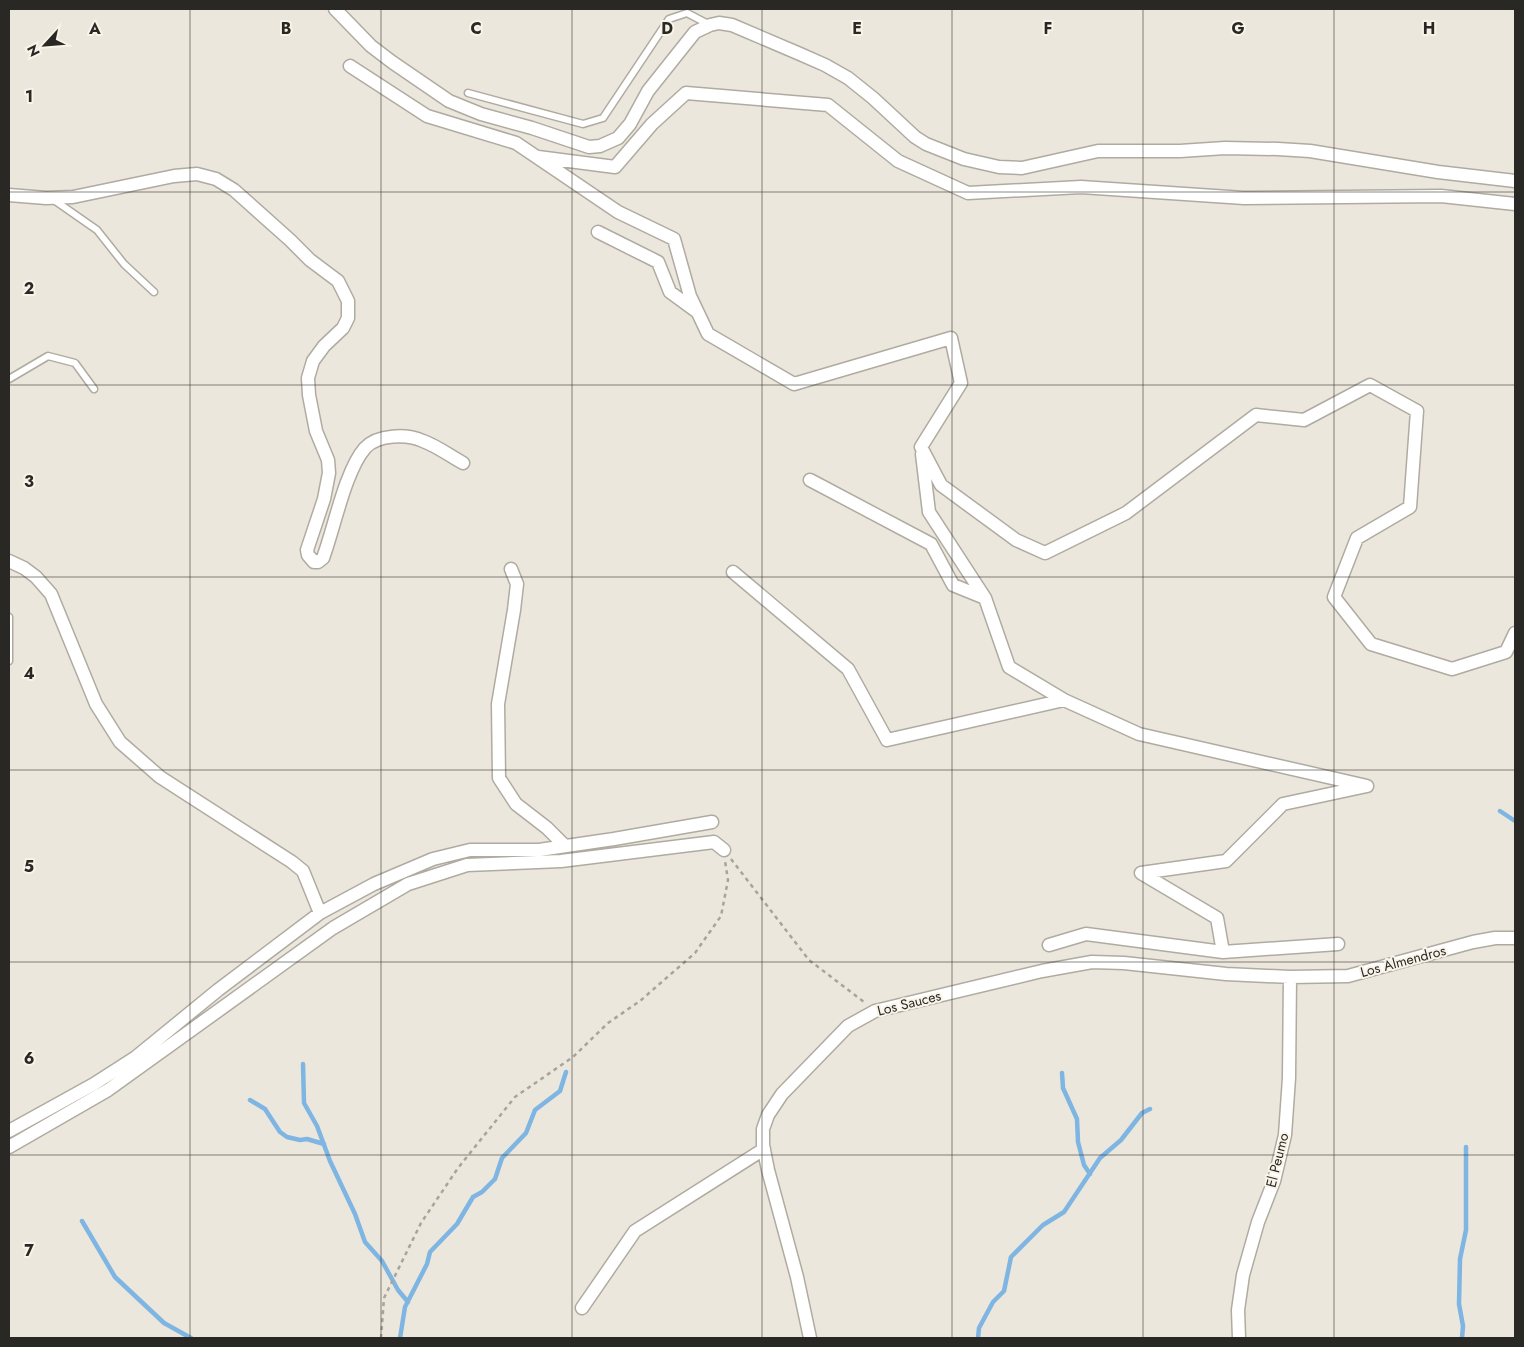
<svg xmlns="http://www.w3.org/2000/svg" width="1524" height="1347" viewBox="0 0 1524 1347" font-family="Jost,sans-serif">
	<rect width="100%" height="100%" fill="#ece7dc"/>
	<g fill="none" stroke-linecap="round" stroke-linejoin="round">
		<!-- stream -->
		<path stroke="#7eb5e2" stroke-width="4.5" d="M1500 811 1515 821
			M303 1064 304 1103 317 1126 330 1161 355 1214 365 1242 382 1261 398 1290 408 1302
			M1062 1073 1063 1088 1077 1119 1078 1142 1084 1165 1090 1174
			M250 1100 265 1109 280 1132 287 1137 300 1140 307 1139 324 1144
			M82 1221 115 1277 164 1323 191 1338
			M400 1338 405 1307 427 1264 430 1252 457 1224 473 1197 482 1192 495 1179 502 1158 526 1133 535 1110 560 1091 566 1072
			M978 1338 979 1328 993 1302 1004 1291 1011 1257 1043 1225 1064 1212 1100 1158 1121 1140 1142 1113 1150 1109
			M1462 1338 1463 1326 1459 1304 1460 1259 1466 1230V1147"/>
		<defs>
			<path id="service" d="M468 93 583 124 603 118 669 19 687 13 710 25
				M54 200 97 230 124 264 154 292
				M9 379 48 356 75 363 94 389
				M9 617V661"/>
			<path id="minor" d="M335 9 371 46 392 62 449 101 481 114 532 128 589 147 600 146 618 138 630 124 648 91 695 32 710 25 719 23 732 25 800 54 825 65 848 78 873 98 915 137 926 144 964 159 999 167 1022 168 1098 151H1180L1225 148 1278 149 1310 151 1438 172 1515 181
				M350 66 427 116 516 143 618 212 674 239 690 296 708 334 794 384 951 338 961 383 921 447 941 485 1016 540 1045 553 1126 513 1256 415 1304 420 1370 385 1417 411 1410 507 1357 538 1334 597 1371 644 1452 669 1506 652 1515 633
				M538 157 615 167 652 124 686 93 828 105 898 161 968 193 1081 187 1244 198 1441 196 1515 204
				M9 195 46 198 73 197 174 176 197 174 216 179 234 190 290 240 310 260 338 281 348 301V318L343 328 324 346 313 361 308 378 309 395 316 431 328 460 329 473 324 499 307 550 308 555 314 562H318L323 558C334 529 345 471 365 448 378 434 407 434 423 441 437 446 450 456 463 463
				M598 232 658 262 670 292 696 311
				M922 454 929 512 985 598 1009 667 1064 700 1139 734 1367 786 1283 804 1226 861 1141 873 1217 918 1223 952
				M810 480 931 544 953 585 985 598
				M9 561 24 568 36 577 51 594 96 704 120 742 160 777 292 862 303 871 320 913
				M511 569 517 584 514 610 498 704 499 778 516 804 547 828 565 846
				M733 572 848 669 887 740 1064 700
				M1049 945 1086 934 1223 952 1338 944
				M9 1131 94 1084 136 1057 218 990 320 913 374 884 433 859 470 850H539L614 839 712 822
				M9 1147 108 1090 333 928 408 884 467 865 561 861 714 842 724 850
				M582 1308 635 1231 764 1149
				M810 1338 797 1277 768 1170 763 1145V1129L768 1115 782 1094 848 1026 875 1011 1042 971 1092 962 1124 963 1226 974 1290 977 1348 976 1473 942 1495 938H1515
				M1239 1338 1238 1310 1243 1275 1258 1222 1274 1181 1285 1135 1289 1078 1290 977"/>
		</defs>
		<!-- service casing -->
		<use href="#service" stroke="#b0aba0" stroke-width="9"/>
		<!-- minor casing -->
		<use href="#minor" stroke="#b0aba0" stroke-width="15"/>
		<!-- path -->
		<path stroke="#a8a49b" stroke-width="2.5" stroke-dasharray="4 4" stroke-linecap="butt" d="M731 859 809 960 864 1002
			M381 1338 384 1298 421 1223 458 1168 515 1097 573 1057 608 1023 640 1001 695 953 721 916 728 880 725 861"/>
		<!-- service -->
		<use href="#service" stroke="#fff" stroke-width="6"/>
		<!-- minor -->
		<use href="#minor" stroke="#fff" stroke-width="12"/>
	</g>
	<!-- grid -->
	<path fill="none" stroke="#2a2824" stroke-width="1" stroke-opacity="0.55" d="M190 9V1338M381 9V1338M572 9V1338M762 9V1338M952 9V1338M1143 9V1338M1334 9V1338M9 192H1515M9 385H1515M9 577H1515M9 770H1515M9 962H1515M9 1155H1515"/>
	<g text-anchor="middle" stroke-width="4" stroke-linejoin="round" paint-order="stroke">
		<!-- street labels -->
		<g font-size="14" fill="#2a2824" stroke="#f9f4e9">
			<text transform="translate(1403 961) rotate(-15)" y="5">Los Almendros</text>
			<text transform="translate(909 1003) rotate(-14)" y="5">Los Sauces</text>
			<text transform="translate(1277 1160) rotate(-76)" y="5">El Peumo</text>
		</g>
	</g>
	<g font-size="16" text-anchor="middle" font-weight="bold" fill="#2a2824" stroke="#f9f4e9" stroke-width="4" stroke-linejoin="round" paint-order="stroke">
		<text x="95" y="34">A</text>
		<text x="286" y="34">B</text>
		<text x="476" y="34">C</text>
		<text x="667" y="34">D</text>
		<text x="857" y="34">E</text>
		<text x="1048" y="34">F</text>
		<text x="1238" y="34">G</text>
		<text x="1429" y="34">H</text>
		<text x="29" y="102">1</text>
		<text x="29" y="294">2</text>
		<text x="29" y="487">3</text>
		<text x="29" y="679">4</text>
		<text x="29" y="872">5</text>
		<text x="29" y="1064">6</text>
		<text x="29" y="1256">7</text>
	</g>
	<!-- border -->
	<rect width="1524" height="1347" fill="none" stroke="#2a2824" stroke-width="20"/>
	<!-- north arrow -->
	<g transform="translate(45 45) rotate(244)" stroke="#f9f4e9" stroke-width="4" paint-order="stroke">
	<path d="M0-4L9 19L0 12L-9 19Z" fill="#2a2824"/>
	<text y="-8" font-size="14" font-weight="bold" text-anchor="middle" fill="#2a2824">N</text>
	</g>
</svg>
